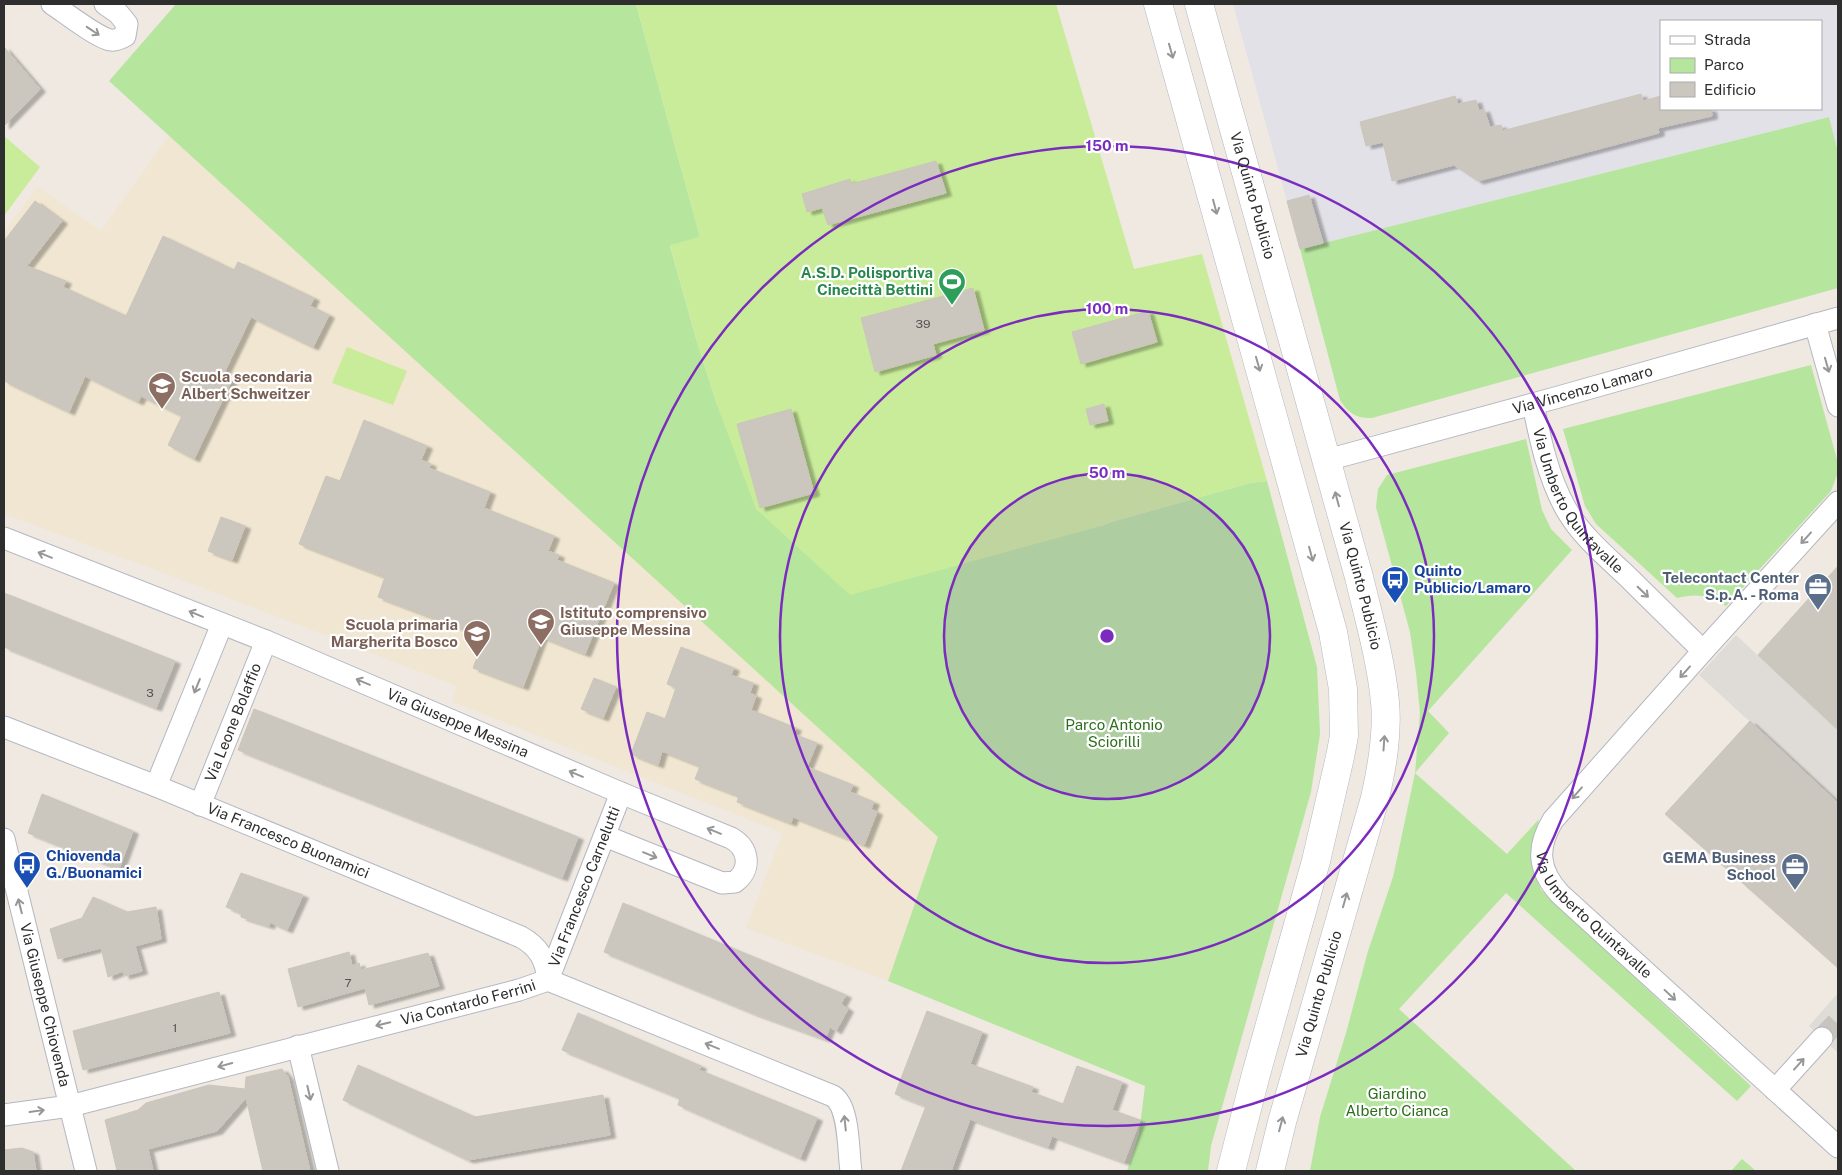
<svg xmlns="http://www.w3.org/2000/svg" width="1842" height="1175" viewBox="0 0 1842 1175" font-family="'Public Sans',sans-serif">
	<defs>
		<filter id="shadow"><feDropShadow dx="5.5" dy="3" stdDeviation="1" flood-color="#0004"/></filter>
	</defs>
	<rect width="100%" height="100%" fill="#efe9e1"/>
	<!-- industrial -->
	<path fill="#e3e1e8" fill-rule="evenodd" d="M1233 4H1838V152L1829 117 1300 249ZM1661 21H1821V109H1661Z"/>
	<!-- education -->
	<path fill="#f0e6d1" d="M169 135 939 837 888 981 746 928 783 833 453 702 457 686 169 575 4 514V231L38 187 101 231Z"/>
	<!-- green -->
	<path fill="#b6e59e" d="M176 4H636L700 237 670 246 697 342 717 405 1101 526 1111 522 1250 483 1267 481 1317 667 1320 734 1311 792 1211 1146 1208 1171H1127L1139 1134 1145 1086 888 981 938 837 109 81Z
		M1829 117 1838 152V288L1372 418C1357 419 1348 413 1340 400L1300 249Z
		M1811 365 1838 463 1837 475 1831 491 1726 606C1709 595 1696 593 1677 598L1596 524 1585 506 1563 429Z
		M1526 439 1542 510 1551 529 1572 550 1428 711 1449 733 1415 773 1507 854 1539 819 1532 848 1536 877 1541 890 1751 1086 1737 1101 1506 893 1399 1009 1576 1171H1310L1320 1117 1346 1033 1368 951 1393 877 1415 773 1420 713 1416 673 1410 632 1376 507 1378 489 1387 475Z
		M1742 1159 1756 1171H1731Z"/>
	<!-- pitch -->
	<path fill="#c9ec9a" d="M636 4H1056L1134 269 1202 254 1267 481 1250 483 1111 522 1101 526 850 595 756 509 717 405 697 342 670 245 700 237Z
		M4 136 40 167 4 216Z
		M347 347 407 371 393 405 332 383Z"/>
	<!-- plaza -->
	<path fill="#dfdcd8" d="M1736 635 1838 730V803L1699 675Z
		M1838 993V1053L1809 1026Z"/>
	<!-- building -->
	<path fill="#cbc7bf" stroke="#cbc5ba" filter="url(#shadow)" d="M4 47 40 89 4 126Z
		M1641 94 1643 101 1661 96V109H1711L1712 116 1658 128 1659 133 1478 181 1454 165 1392 181 1383 142 1366 146 1360 122 1455 96 1458 104 1476 100 1479 111 1484 109 1490 127 1501 125 1502 131Z
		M936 161 946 193 828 225 822 208 807 212 802 194 850 179 851 184Z
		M1309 195 1323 243 1300 249 1287 201Z
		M35 201 62 221 27 266 66 281 63 287 126 316 163 236 234 270 238 262 314 298 310 306 329 315 313 347 251 317 223 375 232 380 194 459 168 445 182 416 141 396 138 402 85 376 69 412 4 381V241Z
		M973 288 984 330 933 344 936 355 875 372 861 318Z
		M1148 311 1157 342 1081 364 1072 332Z
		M1104 404 1108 421 1090 425 1086 409Z
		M791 409 814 493 760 508 737 424Z
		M364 420 427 446 421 460 431 464 429 468 490 492 484 508 554 536 548 551 559 555 557 560 614 583 585 654 542 637 523 687 473 668 485 637 378 597 385 577 299 544 326 476 340 481Z
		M221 517 245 526 232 560 208 551Z
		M1838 566V730L1758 655Z
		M4 593 175 661 156 708 4 647Z
		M681 647 734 668 731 675 753 683 750 693 756 696 751 710 796 728 793 734 817 743 807 767 853 785 850 792 874 802 871 809 877 812 864 845 793 817 791 823 737 802 739 796 695 779 700 766 662 751 658 765 631 754 647 712 665 719 676 688 667 684Z
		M594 678 616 687 603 718 581 709Z
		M254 709 578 837 562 878 238 750Z
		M1750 721 1838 803V968L1665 814Z
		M42 794 133 831 119 869 28 833Z
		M241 873 303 895 287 930 270 922 269 926 241 917V913L226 907Z
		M93 897 127 912 156 907 161 939 135 946 142 971 124 976 123 971 108 977 101 948 58 959 50 929 82 918Z
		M623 903 846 995 841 1004 848 1009 836 1031 830 1027 825 1039 753 1013 604 952Z
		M349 952 352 966 359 963 361 970 428 953 439 986 369 1005 365 988 298 1007 288 969Z
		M219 992 230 1033 83 1070 73 1031Z
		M927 1011 982 1032 970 1064 1033 1087 1031 1092 1063 1104 1077 1066 1122 1082 1112 1110 1140 1120 1124 1162 1052 1136 1048 1147 970 1119 951 1171H901L926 1106 895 1094Z
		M578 1013 701 1066 699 1070 817 1118 800 1158 678 1105 680 1098 562 1050Z
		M358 1065 475 1117 603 1095 610 1135 468 1160 343 1100Z
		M282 1069 288 1077 310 1171H263L246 1098 217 1131 148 1149 153 1171H117L105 1120 138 1110 146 1103 209 1085 245 1089 246 1077Z
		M22 1148 33 1152 36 1171H4V1150Z"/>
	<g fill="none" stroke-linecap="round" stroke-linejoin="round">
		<!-- street-tunnel -->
		<path stroke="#c8c4bd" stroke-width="21" stroke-dasharray="21 11" stroke-linecap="butt" d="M1822 1038 1838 1021"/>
		<defs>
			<g id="street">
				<path d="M52 4C66 13 96 37 110 40 116 41 120 39 125 36L127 24 118 13 105 4"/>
				<path d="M1815 324 1838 406"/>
				<path id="s1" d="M1533 404C1540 439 1548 477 1566 509 1582 537 1607 557 1630 579 1654 603 1679 627 1703 651"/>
				<path id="s2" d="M1327 460 1555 398 1838 318"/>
				<path id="s3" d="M1838 502 1703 651 1553 820C1536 848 1538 870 1560 894L1838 1147"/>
				<path id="s4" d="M4 538 266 641 621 793 731 838C749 848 752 869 735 882L722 883 605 836"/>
				<path id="s5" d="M4 727 156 786 521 937C539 947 546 960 548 980"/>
				<path d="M156 786 222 624"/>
				<path id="s6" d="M200 805 266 641"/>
				<path id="s7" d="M4 839 86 1171"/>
				<path id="s8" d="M548 980 621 793"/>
				<path d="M298 1046 328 1171"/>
				<path d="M1775 1090 1822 1038"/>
				<path id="s9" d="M4 1115 70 1106 519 990 548 980 833 1096C850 1107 848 1152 851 1171"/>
			</g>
			<g id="secondary">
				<path d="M1158 4 1333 632 1343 689 1344 736 1340 757 1316 861 1256 1074 1231 1171"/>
				<path id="s10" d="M1199 4 1359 577C1369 619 1381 660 1385 702 1388 734 1382 767 1375 798L1282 1122 1270 1171"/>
			</g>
		</defs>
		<!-- street casing -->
		<use href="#street" stroke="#b4b7c1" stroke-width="23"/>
		<!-- secondary casing -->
		<use href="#secondary" stroke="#b4b7c1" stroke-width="29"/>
		<!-- street -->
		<use href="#street" stroke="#fff" stroke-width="21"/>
		<!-- secondary -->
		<use href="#secondary" stroke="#fff" stroke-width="28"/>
	</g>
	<!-- one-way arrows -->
	<defs><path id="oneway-shaft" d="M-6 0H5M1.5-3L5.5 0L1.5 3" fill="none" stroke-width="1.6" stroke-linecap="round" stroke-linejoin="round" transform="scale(1.25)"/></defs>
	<g stroke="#969696">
		<use href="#oneway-shaft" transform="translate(93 31) rotate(34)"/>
		<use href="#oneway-shaft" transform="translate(1171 51) rotate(74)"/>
		<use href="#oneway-shaft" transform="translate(1215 207) rotate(75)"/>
		<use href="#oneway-shaft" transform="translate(1258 364) rotate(74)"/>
		<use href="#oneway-shaft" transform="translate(1827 365) rotate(74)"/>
		<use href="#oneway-shaft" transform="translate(1337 499) rotate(-105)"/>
		<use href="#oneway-shaft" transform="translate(1806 538) rotate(132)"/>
		<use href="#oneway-shaft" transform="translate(1311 554) rotate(75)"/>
		<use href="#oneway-shaft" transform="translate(45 555) rotate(-158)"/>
		<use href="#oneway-shaft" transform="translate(1643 592) rotate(44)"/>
		<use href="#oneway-shaft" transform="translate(196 614) rotate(-158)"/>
		<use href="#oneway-shaft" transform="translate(1685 672) rotate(132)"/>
		<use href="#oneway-shaft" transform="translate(363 682) rotate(-157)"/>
		<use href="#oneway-shaft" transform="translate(197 686) rotate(112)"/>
		<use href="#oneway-shaft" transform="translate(1384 743) rotate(-86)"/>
		<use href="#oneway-shaft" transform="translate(576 774) rotate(-157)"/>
		<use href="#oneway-shaft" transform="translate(1577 793) rotate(131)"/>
		<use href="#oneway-shaft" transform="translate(714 831) rotate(-158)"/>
		<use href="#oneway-shaft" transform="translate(650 855) rotate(22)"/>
		<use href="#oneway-shaft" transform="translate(1345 900) rotate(-74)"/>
		<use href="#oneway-shaft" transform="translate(20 906) rotate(-104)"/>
		<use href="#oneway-shaft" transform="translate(1670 995) rotate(43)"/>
		<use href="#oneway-shaft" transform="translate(383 1024) rotate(166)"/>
		<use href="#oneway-shaft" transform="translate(712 1046) rotate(-158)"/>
		<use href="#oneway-shaft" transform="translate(1799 1064) rotate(-48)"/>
		<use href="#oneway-shaft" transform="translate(225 1065) rotate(165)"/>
		<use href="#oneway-shaft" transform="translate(309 1093) rotate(77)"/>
		<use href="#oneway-shaft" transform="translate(37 1111) rotate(-8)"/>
		<use href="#oneway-shaft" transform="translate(845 1123) rotate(-96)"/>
		<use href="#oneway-shaft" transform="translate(1281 1124) rotate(-75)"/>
	</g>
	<!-- distance rings -->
	<circle cx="1107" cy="636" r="163" fill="#7b2cbf" fill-opacity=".12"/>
	<g fill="none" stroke="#7b2cbf" stroke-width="2.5">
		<circle cx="1107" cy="636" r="163"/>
		<circle cx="1107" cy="636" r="327"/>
		<circle cx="1107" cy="636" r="490"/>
	</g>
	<!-- icons -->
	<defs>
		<symbol id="stadium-pin" viewBox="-11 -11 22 30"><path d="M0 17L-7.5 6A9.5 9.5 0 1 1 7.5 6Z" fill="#2e9e5b" stroke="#fff"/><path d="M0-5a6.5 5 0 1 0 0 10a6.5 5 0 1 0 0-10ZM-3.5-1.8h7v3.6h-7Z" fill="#fff"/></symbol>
		<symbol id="school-pin" viewBox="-11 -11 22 30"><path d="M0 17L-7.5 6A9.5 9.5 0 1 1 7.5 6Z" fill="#8d6e63" stroke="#fff"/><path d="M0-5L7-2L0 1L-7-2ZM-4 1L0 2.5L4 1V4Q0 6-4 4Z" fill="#fff"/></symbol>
		<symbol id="bus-pin" viewBox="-11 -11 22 30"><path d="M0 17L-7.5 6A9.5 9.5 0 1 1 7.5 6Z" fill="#1a4fb4" stroke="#fff"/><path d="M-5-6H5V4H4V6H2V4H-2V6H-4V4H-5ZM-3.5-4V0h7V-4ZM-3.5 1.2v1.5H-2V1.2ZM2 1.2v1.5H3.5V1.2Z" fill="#fff"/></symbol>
		<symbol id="office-pin" viewBox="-11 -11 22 30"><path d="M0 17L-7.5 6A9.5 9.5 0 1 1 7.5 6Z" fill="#5c6f8a" stroke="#fff"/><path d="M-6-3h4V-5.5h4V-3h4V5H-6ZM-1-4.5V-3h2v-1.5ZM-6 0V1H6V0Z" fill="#fff"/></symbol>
	</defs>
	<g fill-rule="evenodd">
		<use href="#stadium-pin" x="936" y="266" width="32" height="43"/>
		<use href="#school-pin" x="146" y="370" width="32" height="43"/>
		<use href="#bus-pin" x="1379" y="564" width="32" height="43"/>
		<use href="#office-pin" x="1802" y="571" width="32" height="43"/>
		<use href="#school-pin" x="525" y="606" width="32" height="43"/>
		<use href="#school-pin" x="461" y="618" width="32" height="43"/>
		<use href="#bus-pin" x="11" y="849" width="32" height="43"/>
		<use href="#office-pin" x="1779" y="851" width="32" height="43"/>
	</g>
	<g text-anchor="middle" stroke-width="4.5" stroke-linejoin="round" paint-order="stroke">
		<!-- number labels -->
		<g font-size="12" fill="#555452">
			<text x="923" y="328">39</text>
			<text x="150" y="697">3</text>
			<text x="348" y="987">7</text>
			<text x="175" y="1032">1</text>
		</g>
		<!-- street labels -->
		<g font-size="15" fill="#2e2e2e" stroke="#fff">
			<text dy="5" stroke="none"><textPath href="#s10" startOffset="199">Via Quinto Publicio</textPath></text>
			<text dy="5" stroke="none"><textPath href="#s2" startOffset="265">Via Vincenzo Lamaro</textPath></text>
			<text dy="5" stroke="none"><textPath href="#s1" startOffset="109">Via Umberto Quintavalle</textPath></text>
			<text dy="5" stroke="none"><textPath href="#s10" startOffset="604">Via Quinto Publicio</textPath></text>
			<text dy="5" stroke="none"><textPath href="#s6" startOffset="89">Via Leone Bolaffio</textPath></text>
			<text dy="5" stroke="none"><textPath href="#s4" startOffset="490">Via Giuseppe Messina</textPath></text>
			<text dy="5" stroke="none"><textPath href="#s5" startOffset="306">Via Francesco Buonamici</textPath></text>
			<text dy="5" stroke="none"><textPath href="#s8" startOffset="100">Via Francesco Carnelutti</textPath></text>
			<text dy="5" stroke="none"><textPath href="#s3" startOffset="545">Via Umberto Quintavalle</textPath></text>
			<text transform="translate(1319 994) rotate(-74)" y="5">Via Quinto Publicio</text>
			<text dy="5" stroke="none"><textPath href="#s9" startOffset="478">Via Contardo Ferrini</textPath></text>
			<text dy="5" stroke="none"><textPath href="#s7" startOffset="171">Via Giuseppe Chiovenda</textPath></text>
		</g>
		<!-- leisure labels -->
		<g font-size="15" font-weight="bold" fill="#27864d" stroke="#fff" text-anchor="end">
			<text x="933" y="278">A.S.D. Polisportiva<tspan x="933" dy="17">Cinecittà Bettini</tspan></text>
		</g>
		<!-- education labels -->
		<g font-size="15" font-weight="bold" fill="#785e54" stroke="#fff" text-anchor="start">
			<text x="181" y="382">Scuola secondaria<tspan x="181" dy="17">Albert Schweitzer</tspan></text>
			<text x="560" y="618">Istituto comprensivo<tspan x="560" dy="17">Giuseppe Messina</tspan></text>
			<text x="458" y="630" text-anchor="end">Scuola primaria<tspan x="458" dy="17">Margherita Bosco</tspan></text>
		</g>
		<!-- transit labels -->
		<g font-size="15" font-weight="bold" fill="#164399" stroke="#fff" text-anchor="start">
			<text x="1414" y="576">Quinto<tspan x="1414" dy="17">Publicio/Lamaro</tspan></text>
			<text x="46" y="861">Chiovenda<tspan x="46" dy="17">G./Buonamici</tspan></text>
		</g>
		<!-- service labels -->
		<g font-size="15" font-weight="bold" fill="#4e5e75" stroke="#fff" text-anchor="end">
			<text x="1799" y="583">Telecontact Center<tspan x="1799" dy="17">S.p.A. - Roma</tspan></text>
			<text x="1776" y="863">GEMA Business<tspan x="1776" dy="17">School</tspan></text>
		</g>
		<!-- park labels -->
		<g font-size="15" fill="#2c6e1b" stroke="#fff">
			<text x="1114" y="730">Parco Antonio<tspan x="1114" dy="17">Sciorilli</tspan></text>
			<text x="1397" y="1099">Giardino<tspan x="1397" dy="17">Alberto Cianca</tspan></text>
		</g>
	</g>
	<circle cx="1107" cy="636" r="8" fill="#7b2cbf" stroke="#fff" stroke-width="2.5"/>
	<g font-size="15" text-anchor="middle" font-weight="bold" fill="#7b2cbf" stroke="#fff" stroke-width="4.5" stroke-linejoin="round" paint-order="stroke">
		<text x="1107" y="151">150 m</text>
		<text x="1107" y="314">100 m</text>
		<text x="1107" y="478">50 m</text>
	</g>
	<!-- border -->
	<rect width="1842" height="1175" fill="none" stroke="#2e2e2e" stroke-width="10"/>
	<!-- legend -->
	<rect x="1660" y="20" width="162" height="90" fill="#ffffff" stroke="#ababab"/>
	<rect x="1670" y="36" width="25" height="8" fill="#ffffff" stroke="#ababab"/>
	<text x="1704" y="45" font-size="15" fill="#2e2e2e">Strada</text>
	<rect x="1670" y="58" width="25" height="15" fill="#b6e59e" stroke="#ababab"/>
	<text x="1704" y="70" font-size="15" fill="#2e2e2e">Parco</text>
	<rect x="1670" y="82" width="25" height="15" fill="#cbc7bf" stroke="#ababab"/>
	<text x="1704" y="95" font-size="15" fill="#2e2e2e">Edificio</text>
</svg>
